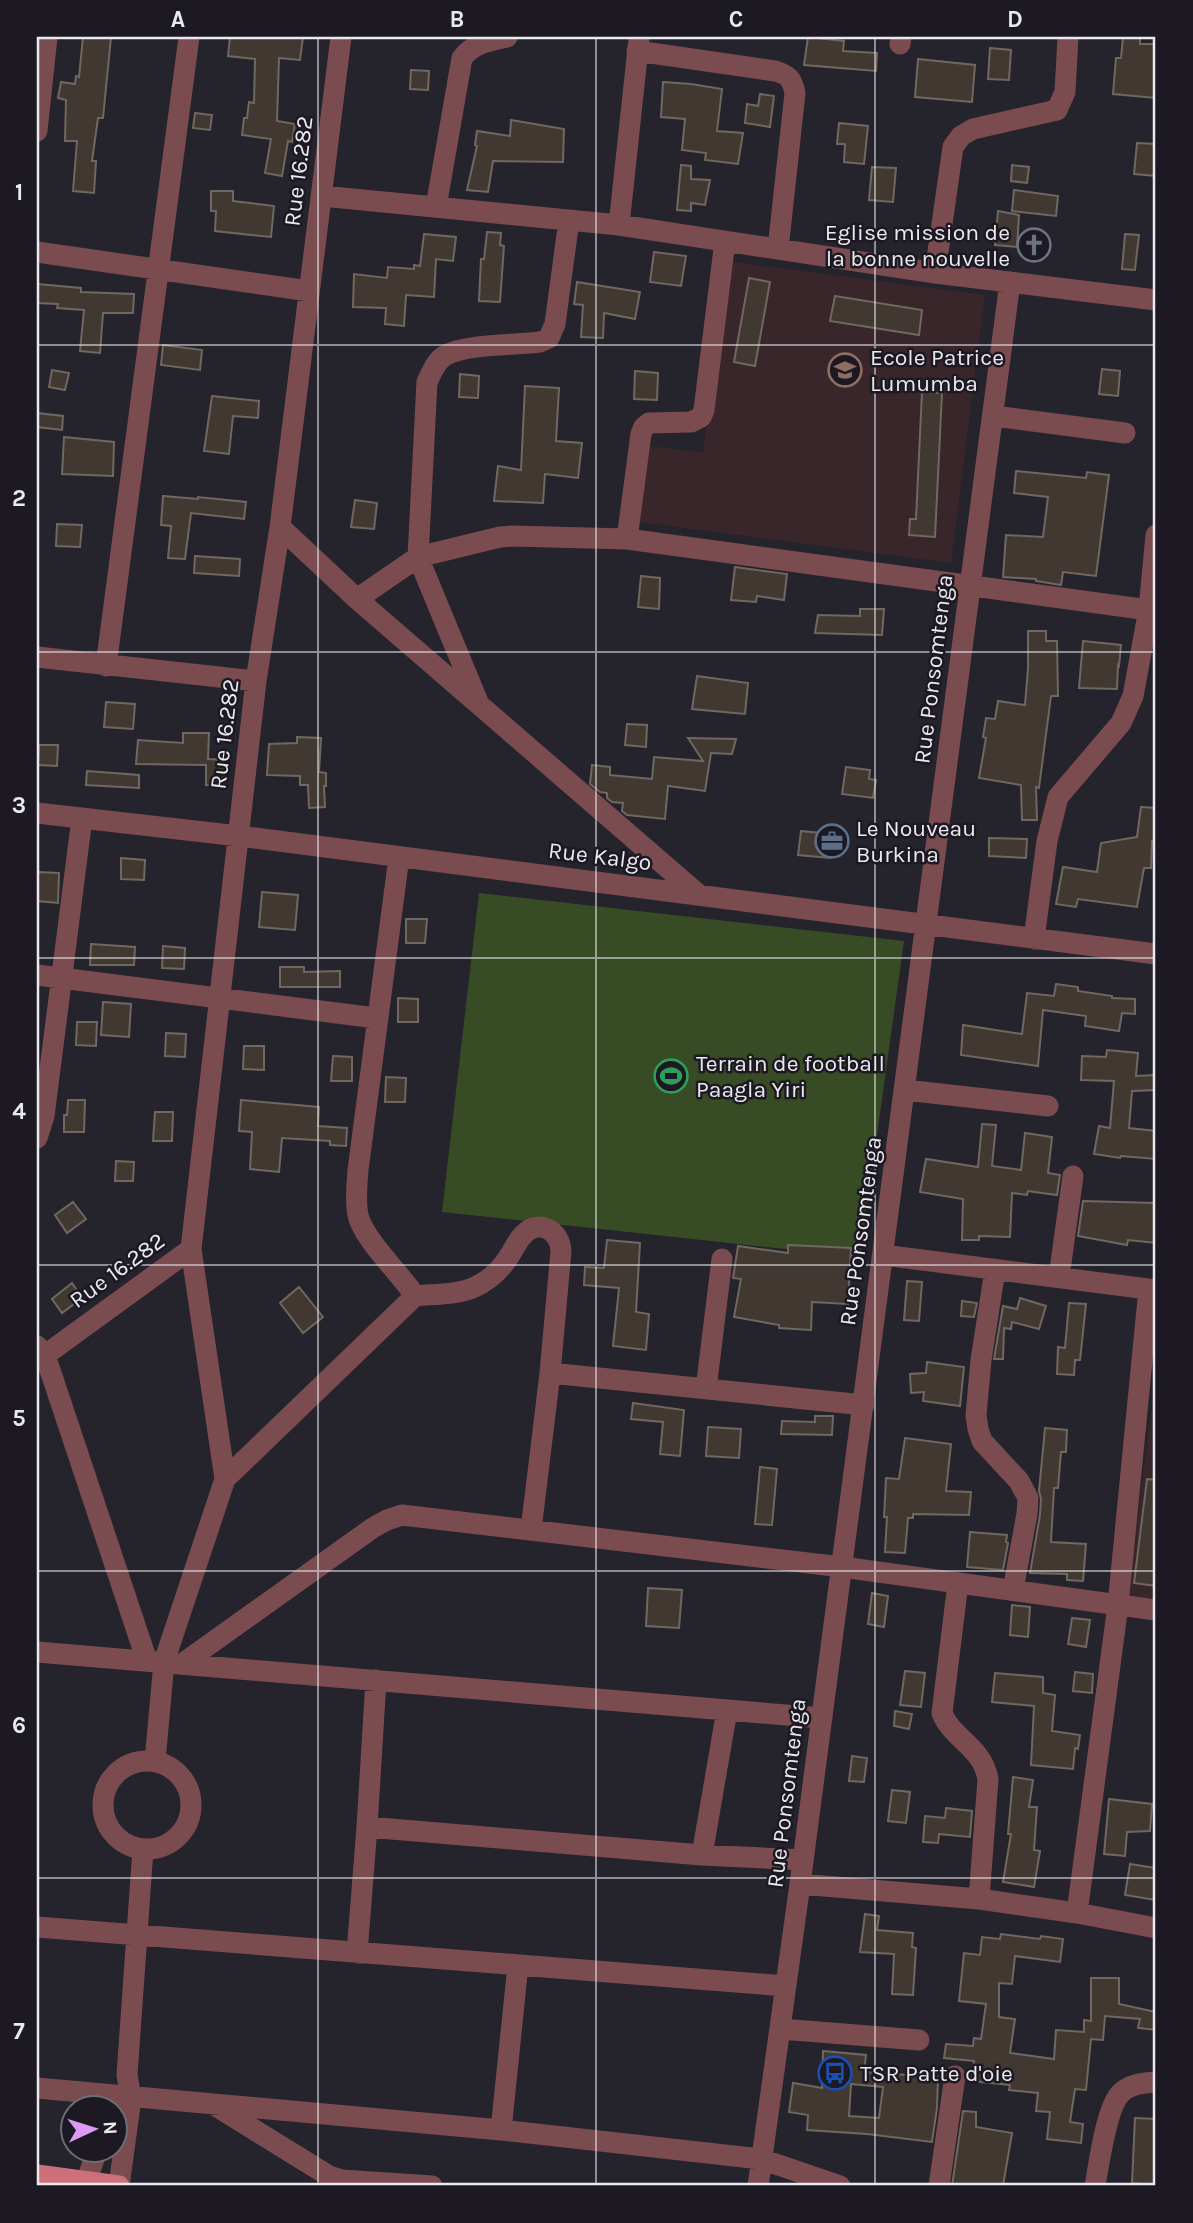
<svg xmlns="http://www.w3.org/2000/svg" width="1193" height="2223" viewBox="0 0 1193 2223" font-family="Karla,sans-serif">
	<rect width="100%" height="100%" fill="#25232c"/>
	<!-- education -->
	<path fill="#39262a" d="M727 261 985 295 951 563 639 522 648 446 703 452Z
		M1156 1375V1599L1127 1597Z"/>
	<!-- green -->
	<path fill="#374c25" d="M479 893 904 941 860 1257 442 1212Z"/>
	<!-- building -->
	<path fill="#403831" stroke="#706860" stroke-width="2" fill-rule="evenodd" d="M83 37H111L103 118H98L92 161H96L94 193 73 191 77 141H65L66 100 58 98 61 82 75 84 76 76 79 77Z
		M230 37H303L300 60 279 58 277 121 295 124 292 142 288 141 282 176 265 173 271 139 242 135 244 118H247L249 102 254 103 255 59 228 56Z
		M808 37 844 41 843 51 877 53 876 71 804 65Z
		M1123 37H1140V44H1156V98L1113 94 1116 58H1121Z
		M990 48 1011 50 1009 80 988 79Z
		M918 59 975 65 972 102 915 97Z
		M411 70 429 71 428 90 410 89Z
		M663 82 691 84 722 89 717 131 743 133 738 164 705 160 706 153 682 150 685 119 661 117Z
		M760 94 774 96 770 127 745 123 747 104 758 106Z
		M195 113 212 115 210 130 193 128Z
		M511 120 564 129 563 162 493 161 488 192 467 190 477 146 475 145 477 131 510 136Z
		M839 123 868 126 864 164 844 162 845 144H837Z
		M1137 143 1156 144V176L1134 174Z
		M681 165 691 166V179L710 180 705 205 691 203V211L677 210Z
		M1012 165 1029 167 1027 183 1011 181Z
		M872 167 896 168 893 202 869 200Z
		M1014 190 1058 196 1056 216 1012 211Z
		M211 191H233V201L274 206 271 237 215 231 216 211H211Z
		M998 211 1019 215 1017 247 995 245Z
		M487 232 501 233 500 245 504 246 500 302 479 301 481 259H484Z
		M424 234 456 237 453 261 436 259 434 297 406 295 404 326 385 324 386 308 353 307 354 274 387 278 388 267 414 269V265L420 266Z
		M1125 234 1139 235 1135 270 1122 269Z
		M654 252 686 256 681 286 650 282Z
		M749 278 770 282 755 366 734 362Z
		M577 282 640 292 635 319 604 313 603 338 581 337 583 305 574 304Z
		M37 284 81 288V292L134 294 133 313H103L100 353 80 351 84 310 57 308 58 304 37 303Z
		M835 296 922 310 919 335 830 321Z
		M163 345 202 350 200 370 161 365Z
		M1102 369 1120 371 1118 396 1099 394Z
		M52 370 69 373 65 390 49 387Z
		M635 371 658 373 657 400 634 399Z
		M460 374 479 376 478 398 459 397Z
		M525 386 559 388 556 441 582 443 578 478 545 474 543 503 494 501 498 466 521 470Z
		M922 392 942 393 935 537 909 535 910 519H916Z
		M212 396 259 401 258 418 233 416 229 454 204 451Z
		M37 413 63 416 62 430 37 427Z
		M64 437 114 442 113 476 62 474Z
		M1016 471 1086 478 1087 472 1109 475 1096 576 1063 572 1061 585 1036 581V579L1003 577 1006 535 1043 537 1048 497 1014 493Z
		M163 496 198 499V497L246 502 244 519 191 513 185 559 168 558 171 526 161 525Z
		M355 500 377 503 374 529 351 527Z
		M57 524 82 525 80 547 56 546Z
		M195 556 240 559 239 576 194 573Z
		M735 567 787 574 784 600 757 596 756 602 731 600Z
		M641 576 660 578 659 609 638 607Z
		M860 609H884L882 635 815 633 818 615 860 616Z
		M1028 631H1046V641H1057L1058 696H1051L1039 788 1036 787 1037 820H1022L1021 785 979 778 986 738 983 737 986 718 995 719 998 701 1025 705 1028 668Z
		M1083 641 1121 645 1119 666 1118 665 1117 689 1079 688Z
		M697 676 748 683 745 714 692 709Z
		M106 702 135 704 133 729 104 727Z
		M627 724 647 725 646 747 625 745Z
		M183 733H209L208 759 225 760 224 786 206 785V765L136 764 138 740 183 743Z
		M297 737 321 738 319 772 326 773V786H324L325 807 309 808 308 785H300V776L267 775 269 744 297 743Z
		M688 738 736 739 732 754 711 753 705 791 668 786 665 819 627 815 622 811 623 803 612 802 607 798V793L600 792 590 784 592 765 610 767V775L652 779 654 757 703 761Z
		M39 745H58L57 766 38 765Z
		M846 767 870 770 869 779 876 780 873 798 842 794Z
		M87 771 139 775V788L86 785Z
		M1141 807 1156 808V841H1152L1151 868H1144L1137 907 1078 899 1076 907 1056 904 1063 867 1097 872 1101 843 1137 837Z
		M801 831 832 834 830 858 798 855Z
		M989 838 1027 839 1026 858 989 856Z
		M121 858 145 860 144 880 121 879Z
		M37 872 59 873 58 903 37 901Z
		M262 892 298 895 295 930 259 927Z
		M406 919H427L425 943H406Z
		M91 944 135 947 134 965H90Z
		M163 946 185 948 184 969 162 968Z
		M280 967H304V972L340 971V987H280Z
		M1056 984 1078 987V991L1112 996V998L1135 999V1014L1122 1013 1119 1031 1085 1026 1086 1016 1043 1010 1038 1066 961 1055 963 1025 1022 1034 1027 993 1054 996Z
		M398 998 418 999V1022H398Z
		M103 1002 131 1004 129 1037 101 1035Z
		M77 1022H97L96 1046 76 1045Z
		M166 1033 186 1034 185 1057 165 1056Z
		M244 1046H264V1070L243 1069Z
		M1107 1050 1138 1053 1136 1076 1156 1075V1090L1132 1091 1129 1128 1156 1131V1159L1121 1156 1120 1158 1094 1154 1099 1126 1110 1128 1114 1081 1081 1080 1082 1056 1106 1057Z
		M333 1056 352 1057V1081H331Z
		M386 1077 406 1078 405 1102H385Z
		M68 1100H85L84 1132H64V1115H67Z
		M241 1100 319 1107 318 1126 347 1128 346 1146 330 1145V1141L282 1138 279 1172 250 1169 252 1132 239 1131Z
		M155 1112H173L172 1141H153Z
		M982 1124 996 1125 992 1166 1021 1170 1025 1133 1052 1137 1048 1173 1060 1175 1057 1195 1028 1191 1027 1195 1012 1193 1010 1237 979 1236V1240H962L963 1199 920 1192 926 1159 978 1167Z
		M116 1161 134 1162 133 1181H115Z
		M1083 1201 1156 1203V1243L1128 1240 1127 1245 1078 1236Z
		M73 1202 86 1219 67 1233 55 1215Z
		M607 1240 640 1243 636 1312 649 1314 646 1350 613 1346 619 1288 584 1285 585 1267 604 1268Z
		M788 1245 851 1248 848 1304 812 1302 811 1330 779 1328V1325L734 1317 741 1279 733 1278 738 1246 788 1253Z
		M907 1281 922 1282 919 1321 904 1320Z
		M72 1283 82 1298 62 1313 52 1299Z
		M299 1287 323 1317 303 1333 280 1303Z
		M1020 1298 1046 1306 1039 1329 1012 1322 1011 1329 1004 1328 1003 1359H994L1003 1306 1017 1309Z
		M962 1301 977 1303 974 1317 961 1316Z
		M1069 1303 1086 1304 1080 1360H1075L1074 1375 1057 1374 1058 1347 1065 1348Z
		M927 1362 964 1367 960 1406 923 1401 924 1392 911 1393 910 1374 926 1373Z
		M633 1403 684 1410 680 1456 660 1454 663 1422 631 1419Z
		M815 1416H833L832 1435 781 1434 782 1421 815 1422Z
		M708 1427 741 1429 739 1458 706 1456Z
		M1045 1428 1067 1430 1066 1452H1061L1058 1488H1054L1051 1542 1086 1544 1083 1581 1067 1580V1574L1030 1573 1040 1515 1041 1499 1039 1491Z
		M905 1438 951 1444 946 1491 971 1492 969 1515 913 1514V1518H908L905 1553 885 1552 887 1517H884L886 1478 899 1479Z
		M760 1467 777 1469 772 1525 755 1524Z
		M1147 1479 1156 1480V1586L1134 1583Z
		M970 1532 1007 1535 1006 1542 1008 1543 1003 1570 967 1567Z
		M648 1588 682 1590 679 1628 646 1626Z
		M872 1593 888 1596 884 1627 868 1624Z
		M1012 1605 1030 1607 1028 1637 1010 1635Z
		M1072 1618 1090 1620 1086 1647 1068 1644Z
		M905 1671 925 1673 921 1707 900 1705Z
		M1075 1672 1093 1674 1092 1693 1073 1691Z
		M995 1673 1043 1677V1693L1055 1695 1052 1731 1080 1735 1078 1749 1075 1748 1073 1769 1031 1765 1034 1706 992 1702Z
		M895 1711 912 1714 909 1729 894 1726Z
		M852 1756 867 1758 864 1782 849 1781Z
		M1013 1777 1033 1780 1029 1807H1037L1034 1850 1040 1851 1034 1887 1003 1882 1011 1834H1008Z
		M892 1790 910 1792 906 1823 888 1821Z
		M1109 1799 1152 1804 1150 1831 1127 1832 1125 1856 1104 1854Z
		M946 1808 972 1811 970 1837 939 1834 938 1843 923 1842 925 1816 945 1818Z
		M1130 1864 1156 1868V1900L1125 1895Z
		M865 1914 879 1916 877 1930 913 1933 912 1947 916 1948 913 1995 892 1994 894 1954 860 1952Z
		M1001 1934 1040 1939 1041 1936 1063 1939 1060 1962 1015 1956 1012 1984 999 1983V2017L1015 2019 1010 2053 1054 2059 1056 2030 1084 2032V2020L1091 2021V1978H1119V2004L1156 2012V2030L1138 2028 1140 2019 1105 2016 1103 2040 1091 2039 1086 2090 1075 2089 1070 2122 1083 2124 1081 2143 1047 2139 1050 2112 1036 2111 1038 2093 1009 2090 1010 2085 972 2081 974 2061 944 2058 946 2044 973 2046 974 2038 981 2039 986 2004 959 2001 964 1953 980 1955 982 1937 1000 1939Z
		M823 2051 866 2055 864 2072 938 2077 937 2108 932 2142 867 2134 807 2130 808 2115 789 2112 793 2083 822 2088ZM851 2084 883 2087 879 2118 849 2116Z
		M963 2111 976 2112V2127L1012 2133 1003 2186H952Z
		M1135 2118 1156 2119V2185L1132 2183Z"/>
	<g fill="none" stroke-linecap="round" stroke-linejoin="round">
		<!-- minor -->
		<path stroke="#7a4c50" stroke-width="21" d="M900 44 901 37
			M637 51 775 71C789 75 792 79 795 93L778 249
			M37 131 47 37
			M322 196 619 225 935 273 1156 300
			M436 207 462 58C474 43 489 41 507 37
			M619 225 639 39
			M37 252 309 291
			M935 273 953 147 961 136 973 129 1057 110 1065 92 1068 37
			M994 416 1125 433
			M280 527 357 599 699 895
			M627 539 641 434 644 427 649 423 691 422 701 417 704 410 725 241
			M357 599 418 557 427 382C432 372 436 360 446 355 466 344 516 345 540 342L549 338 555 324 569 220
			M37 657 256 681
			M106 666 189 37
			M478 702 418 557 500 537 512 536 627 539 1156 611
			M37 813 239 836 1156 954
			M1034 939 1047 841 1058 797 1121 723 1133 696 1149 609 1156 535
			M37 975 376 1018
			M905 1090 1048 1106
			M37 1138 44 1116 82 818
			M883 1255 1156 1290
			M995 1270 981 1360 976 1415 978 1429 982 1441 1019 1481 1028 1498 1027 1514 1013 1590
			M1059 1277 1073 1176
			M415 1296C434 1294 457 1295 475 1287 488 1281 500 1270 508 1258 513 1251 517 1241 523 1235 538 1218 560 1230 561 1251L550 1373 531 1530
			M37 1346 45 1355 147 1661
			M37 1361 191 1249 256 681 280 527 341 37
			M550 1373 864 1405
			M706 1389 722 1259
			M225 1479 415 1296C401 1274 363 1239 358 1215 355 1201 357 1185 358 1170L399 857
			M958 1583 942 1713C952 1739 982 1746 988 1779L979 1899
			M37 1652 822 1718
			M182 1664 374 1527 387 1520 402 1515 842 1567 1156 1610
			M103 1805a44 44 0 1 1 88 0a44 44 0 1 1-88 0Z
			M155 1761 164 1662 225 1479 191 1249
			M367 1827 702 1855 803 1860
			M702 1855 727 1710
			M800 1884 979 1899 1077 1913 1156 1928
			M1077 1913 1118 1605 1149 1289
			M37 1927 786 1986
			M357 1953 367 1827 376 1680
			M781 2029 919 2040
			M37 2088 501 2130 761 2159 840 2186
			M216 2106 329 2176 342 2180 432 2186
			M501 2130 518 1965
			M85 2186 97 2150
			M119 2186 131 2098 127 2075 143 1849
			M758 2186 800 1884 1010 282
			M939 2186 955 2076
			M1095 2186C1099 2164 1106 2109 1120 2094 1129 2084 1143 2083 1156 2082"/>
		<!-- major -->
		<path stroke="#ce707a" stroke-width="21" d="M37 2175 119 2186"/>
	</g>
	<!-- grid -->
	<path fill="none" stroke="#eae9ef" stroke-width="2" stroke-opacity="0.55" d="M318 37V2186M596 37V2186M875 37V2186M37 345H1156M37 652H1156M37 958H1156M37 1265H1156M37 1571H1156M37 1878H1156"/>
	<!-- icons -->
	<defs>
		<symbol id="church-ring" viewBox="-11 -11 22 22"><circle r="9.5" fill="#1c1922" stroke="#6b7280" stroke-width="1.5"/><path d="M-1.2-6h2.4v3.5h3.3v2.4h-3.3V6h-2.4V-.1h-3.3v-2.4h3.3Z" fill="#6b7280"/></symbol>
		<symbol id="school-ring" viewBox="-11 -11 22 22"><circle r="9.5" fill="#1c1922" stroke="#8d6e63" stroke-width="1.5"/><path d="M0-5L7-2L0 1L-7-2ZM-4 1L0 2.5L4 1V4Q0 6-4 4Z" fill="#8d6e63"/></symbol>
		<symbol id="office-ring" viewBox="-11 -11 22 22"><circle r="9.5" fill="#1c1922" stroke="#5c6f8a" stroke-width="1.5"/><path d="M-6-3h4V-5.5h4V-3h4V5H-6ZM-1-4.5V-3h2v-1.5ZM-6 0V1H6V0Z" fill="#5c6f8a"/></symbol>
		<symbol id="stadium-ring" viewBox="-11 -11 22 22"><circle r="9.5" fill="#1c1922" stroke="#2e9e5b" stroke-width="1.5"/><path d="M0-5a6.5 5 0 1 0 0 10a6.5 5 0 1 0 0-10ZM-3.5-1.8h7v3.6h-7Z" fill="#2e9e5b"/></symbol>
		<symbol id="bus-ring" viewBox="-11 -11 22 22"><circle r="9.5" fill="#1c1922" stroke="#1a4fb4" stroke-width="1.5"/><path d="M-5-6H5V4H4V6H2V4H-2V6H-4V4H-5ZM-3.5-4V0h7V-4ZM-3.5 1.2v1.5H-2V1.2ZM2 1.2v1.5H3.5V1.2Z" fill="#1a4fb4"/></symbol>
	</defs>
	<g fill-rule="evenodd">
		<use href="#church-ring" x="1015" y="226" width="38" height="38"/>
		<use href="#school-ring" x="826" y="351" width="38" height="38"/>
		<use href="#office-ring" x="813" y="822" width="38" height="38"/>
		<use href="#stadium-ring" x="652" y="1057" width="38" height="38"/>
		<use href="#bus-ring" x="816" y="2054" width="38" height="38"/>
	</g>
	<g text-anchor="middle" stroke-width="5" stroke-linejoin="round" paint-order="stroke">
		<!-- street labels -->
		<g font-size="23" fill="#eae9ef" stroke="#1c1922">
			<text transform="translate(298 171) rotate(-83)" y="8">Rue 16.282</text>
			<text transform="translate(933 669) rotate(-83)" y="8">Rue Ponsomtenga</text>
			<text transform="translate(224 734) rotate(-83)" y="8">Rue 16.282</text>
			<text transform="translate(600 856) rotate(7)" y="8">Rue Kalgo</text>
			<text transform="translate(860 1231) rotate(-82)" y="8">Rue Ponsomtenga</text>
			<text transform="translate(117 1270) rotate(-36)" y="8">Rue 16.282</text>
			<text transform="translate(786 1793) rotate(-83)" y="8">Rue Ponsomtenga</text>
		</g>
		<!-- poi labels -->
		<g font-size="23" fill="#eae9ef" stroke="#1c1922" text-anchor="start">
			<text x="1010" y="240" text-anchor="end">Eglise mission de<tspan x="1010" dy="26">la bonne nouvelle</tspan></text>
			<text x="870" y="365">Ecole Patrice<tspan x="870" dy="26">Lumumba</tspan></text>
			<text x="856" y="836">Le Nouveau<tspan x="856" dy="26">Burkina</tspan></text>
			<text x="696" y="1071">Terrain de football<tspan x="696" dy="26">Paagla Yiri</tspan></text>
			<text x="860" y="2081">TSR Patte d'oie</text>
		</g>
	</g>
	<!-- border -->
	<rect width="1193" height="2223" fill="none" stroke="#1c1922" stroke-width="77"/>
	<!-- north arrow -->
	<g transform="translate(94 2129) rotate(86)"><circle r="33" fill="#1c1922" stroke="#6e6c74" stroke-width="2"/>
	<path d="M0-5L12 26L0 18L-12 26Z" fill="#dd99f3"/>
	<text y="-10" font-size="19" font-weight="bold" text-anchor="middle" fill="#eae9ef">N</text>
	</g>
	<rect x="38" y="38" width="1116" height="2146" fill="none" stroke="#eae9ef" stroke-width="2.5"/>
	<g font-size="23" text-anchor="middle" font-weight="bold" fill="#eae9ef">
		<text x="178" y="27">A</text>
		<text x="457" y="27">B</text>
		<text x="736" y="27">C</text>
		<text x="1015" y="27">D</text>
		<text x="19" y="200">1</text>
		<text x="19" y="506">2</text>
		<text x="19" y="813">3</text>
		<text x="19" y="1119">4</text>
		<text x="19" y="1426">5</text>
		<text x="19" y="1733">6</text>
		<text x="19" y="2039">7</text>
	</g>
</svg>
